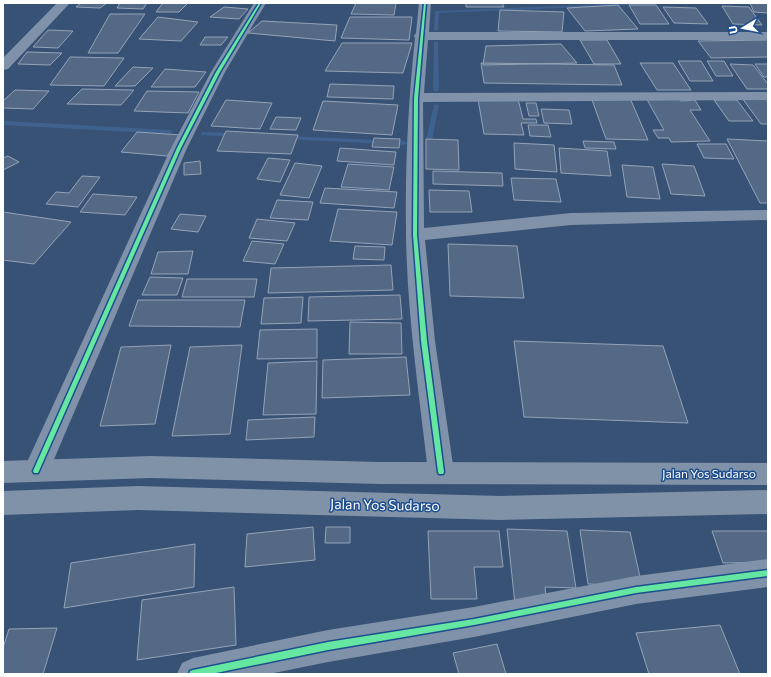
<svg xmlns="http://www.w3.org/2000/svg" width="771" height="677" viewBox="0 0 771 677" font-family="Commissioner,sans-serif">
	<rect width="100%" height="100%" fill="#385275"/>
	<g fill="none" stroke-linecap="round" stroke-linejoin="round">
		<!-- stream -->
		<path fill="#3f618e" fill-rule="evenodd" d="M627 3H661L659 4 439 13 438 30 436 31 434 30 435 12 437 11Z
			M434 41 438 42 439 90 436 92 433 90Z
			M434 104 439 105 432 141 429 143 426 141Z
			M3 121 170 130 173 132 170 134 3 125Z
			M203 132 234 133 237 135 234 137 201 135V133Z
			M287 136 404 141 407 143 404 145 285 139 284 138Z"/>
	</g>
	<!-- building -->
	<path fill="#546986" stroke="#94a3b7" d="M81 3H107L100 8 76 7Z
		M120 3H147L143 9 117 8Z
		M163 3H188L179 12H156Z
		M356 3H396L394 15 351 14Z
		M466 3H502L504 7H466Z
		M750 3H768V13L754 12Z
		M618 5 638 29 585 31 567 8Z
		M629 5H656L669 24H640Z
		M722 6 749 7 762 25 733 24Z
		M224 7 248 9 239 19 210 17Z
		M663 7 696 8 708 24 674 23Z
		M500 10 564 12 562 32 498 31Z
		M110 14H145L118 53H88Z
		M158 17 198 22 181 41 139 39Z
		M350 17H412L409 40 341 38Z
		M262 21 337 25 335 41 248 33Z
		M48 30 73 31 58 48 33 47Z
		M205 37H228L221 45H200Z
		M580 40H607L621 64H594Z
		M768 40V57L711 58 698 41Z
		M342 43H412L403 73 325 71Z
		M561 44 577 63 483 65 486 46Z
		M27 52 62 53 50 65 18 64Z
		M70 57 124 58 104 86 50 85Z
		M678 61H701L713 81H690Z
		M707 61H724L733 76H716Z
		M481 63 614 65 622 85 484 83Z
		M640 63H673L691 90H657Z
		M730 64 753 65 768 84V89H747Z
		M755 64H768V77H764Z
		M133 67 153 68 135 86H115Z
		M165 69 206 72 195 87H151Z
		M330 84 394 86 393 99 327 97Z
		M82 89 134 90 121 105 67 104Z
		M15 90 49 91 33 109 3 108V101Z
		M147 91 199 92 188 113 134 111Z
		M645 96H678L681 101 695 100 701 110H690L710 141 671 142 669 138H658L653 130H664Z
		M591 97 630 98 648 140 606 139Z
		M742 98H765L768 102V124H761Z
		M478 99H518L523 119H536L537 123H521L524 135 484 134Z
		M226 100 272 103 260 129 211 126Z
		M714 100H737L753 121H729Z
		M323 101 398 105 392 135 313 130Z
		M526 103H536L539 116H529Z
		M541 109 569 110 572 124 544 123Z
		M276 117 301 118 296 130 270 129Z
		M528 125H548L551 137 530 136Z
		M226 131 298 135 291 154 217 151Z
		M137 132 181 135 167 156 121 152Z
		M374 138 400 139 399 148 372 147Z
		M426 139 458 140 459 170 426 169Z
		M727 139 768 141V203H760Z
		M583 141 614 142 616 149 585 148Z
		M514 143 554 145 557 172 515 169Z
		M697 144H726L734 159 704 158Z
		M340 148 396 152 394 165 337 161Z
		M559 148 607 151 611 176 561 173Z
		M8 156 19 162 3 170V158Z
		M268 158 290 160 280 182 257 179Z
		M200 161 201 174 184 175V163Z
		M295 163 322 166 309 198 280 195Z
		M348 164 394 167 389 190 341 187Z
		M662 164 694 166 705 196 671 194Z
		M622 165 653 167 660 199 627 197Z
		M433 171 502 173 503 186 433 184Z
		M82 176 100 177 78 207 46 204 56 192 69 193Z
		M511 178 556 179 561 202 514 200Z
		M325 188 397 192 394 208 320 203Z
		M429 190 469 191 472 212H430Z
		M93 194 137 197 125 215 80 212Z
		M277 200 313 202 308 220 270 218Z
		M338 209 397 212 392 245 330 241Z
		M3 212 71 222 34 264 3 260Z
		M180 214 206 216 198 232 171 229Z
		M257 219 295 223 287 241 249 238Z
		M252 241 284 244 275 264 243 261Z
		M448 244 517 246 524 298 450 296Z
		M355 246 385 247 384 260 353 259Z
		M193 251 188 274H151L158 252Z
		M391 265 393 290 268 293 271 268Z
		M150 277 183 278 177 295H142Z
		M187 279H257L254 297H182Z
		M400 295 402 319 308 321 309 297Z
		M303 297 301 323 261 324 264 298Z
		M138 300H245L240 327 129 326Z
		M350 322 401 323 402 354H349Z
		M317 329V358L257 359 260 330Z
		M514 341 663 346 688 423 524 417Z
		M171 345 155 424 100 426 121 347Z
		M242 345 230 434 172 436 190 347Z
		M406 357 410 395 322 398 323 360Z
		M317 361 316 414 263 415 268 363Z
		M315 417 314 437 246 440 248 420Z
		M313 527 315 560 245 567 247 534Z
		M326 527H350V543H325Z
		M507 529 567 531 576 588 545 587 547 605 515 604Z
		M580 530 630 532 642 586 588 584Z
		M428 531H499L503 567H474L477 599H431Z
		M712 531H768V562L723 563Z
		M195 544 194 587 64 608 71 563Z
		M234 587 236 645 137 660 142 600Z
		M720 625 740 674H649L636 633Z
		M57 628 43 674H3V648L9 629Z
		M497 644 506 674H459L453 653Z"/>
	<g fill="none" stroke-linecap="round" stroke-linejoin="round">
		<!-- street -->
		<path fill="#7f92a9" fill-rule="evenodd" d="M57 3H70L8 69 3 70V58Z
			M254 3H266L225 72 187 148 49 471 45 479 36 482 27 479 23 471 171 148 211 72Z
			M419 3H431L429 32H768V40H428L424 93 768 92V100L423 102 424 228 571 213 768 210V220L571 225 425 240 435 341 454 472 450 480 441 483 432 480 428 472C419 393 407 314 406 234 405 169 408 103 415 38L414 36 416 33Z
			M768 559V587L636 604 474 637 328 662 269 674H177L182 663 193 658 328 630 474 607 636 576Z"/>
		<!-- highway -->
		<path fill="#7f92a8" fill-rule="evenodd" d="M151 456 380 462 768 463V485L380 484 151 478 3 483V461Z
			M138 486 501 496 768 490V514L501 520 138 510 3 515V491Z"/>
		<defs>
			<path id="cycleway" d="M259 3H261L220 72 181 148 39 471 38 473H34L33 471 177 148 216 72Z
				M424 3H426L418 98 417 235 427 341 444 472 443 474H439L438 472 421 341 413 235 414 98Z
				M768 570V576L636 593 474 625 328 650 211 674H189L190 671 193 670 328 642 474 619 636 587Z"/>
		</defs>
		<!-- cycleway casing -->
		<use href="#cycleway" stroke="#1e4e8f" stroke-width="3"/>
		<!-- cycleway -->
		<use href="#cycleway" fill="#66e7a1" fill-rule="evenodd"/>
	</g>
	<g text-anchor="middle" stroke-width="3" stroke-linejoin="round" paint-order="stroke">
		<!-- street labels -->
		<g font-size="12" fill="#fff" stroke="#1e4e8f">
			<text x="709" y="478">Jalan Yos Sudarso</text>
		</g>
		<!-- near-street labels -->
		<g font-size="14" fill="#fff" stroke="#1e4e8f">
			<text transform="translate(385 505) rotate(1)" y="5">Jalan Yos Sudarso</text>
		</g>
	</g>
	<!-- border -->
	<rect width="771" height="677" fill="none" stroke="#ffffff" stroke-width="8"/>
	<!-- north arrow -->
	<g transform="translate(743 28) rotate(260)" stroke="#1e4e8f" stroke-width="3" paint-order="stroke">
	<path d="M0-3L7 15L0 10L-7 15Z" fill="#ffffff"/>
	<text y="-6" font-size="11" font-weight="bold" text-anchor="middle" fill="#ffffff">U</text>
	</g>
</svg>
